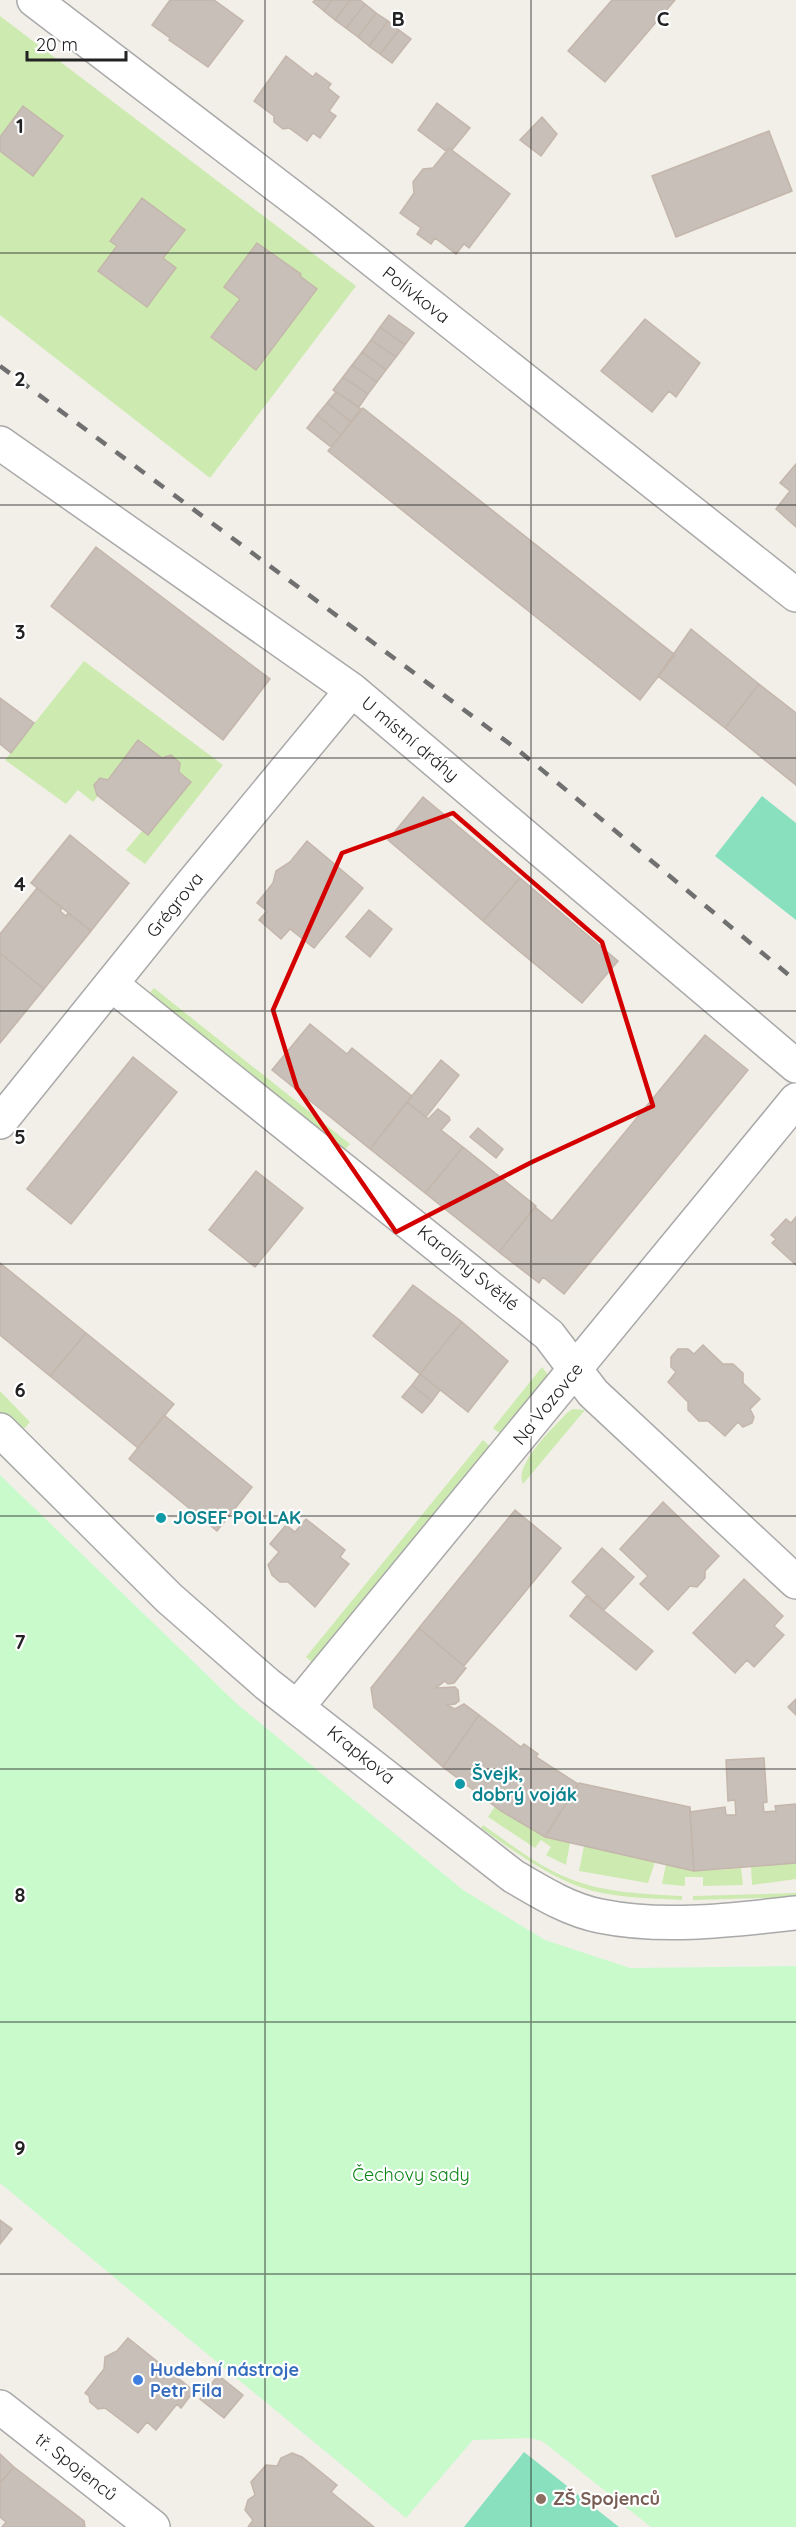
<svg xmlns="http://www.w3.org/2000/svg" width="796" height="2527" viewBox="0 0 796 2527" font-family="Quicksand,sans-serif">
	<rect width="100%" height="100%" fill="#f2efe9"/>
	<!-- grass -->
	<path fill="#cdebb0" d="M0 16 356 286 210 478 0 315Z
		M84 661 223 765 145 864 126 850 142 831 148 835 191 782 179 772 180 763 171 756 162 758 138 741 108 780 100 778 94 785 98 796 93 802 78 790 66 804 5 760Z
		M154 988 350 1144 342 1153 147 996Z
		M542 1367 549 1376 502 1435 493 1428Z
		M0 1391 30 1422 17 1437 0 1418Z
		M573 1409 585 1410 523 1484C513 1465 554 1427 568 1412Z
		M483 1440 492 1448 314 1664 306 1657Z
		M495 1806 545 1837 570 1843 566 1865 546 1855 551 1847 541 1840 535 1848 488 1817Z
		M483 1825C512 1845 540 1868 573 1880 607 1893 646 1894 682 1896V1900C648 1898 612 1898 580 1887 544 1874 512 1850 481 1828Z
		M584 1846 655 1862 648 1883 579 1871Z
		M796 1863V1879L752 1885 751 1867Z
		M666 1864 718 1870 741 1868 743 1885 703 1886V1877H685V1886L662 1884Z
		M796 1893V1897L693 1900V1896Z"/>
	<!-- park -->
	<path fill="#c8facc" d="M0 1475 237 1704 463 1890 545 1940 630 1968 796 1966V2527H651L542 2441 530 2438 473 2440 406 2518 0 2183Z"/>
	<!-- pitch -->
	<path fill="#88e0be" d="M762 796 796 823V920L715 856Z
		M524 2452 619 2527H464Z"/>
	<!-- building -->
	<path fill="#c7bfb8" stroke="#c4b6ab" stroke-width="1.5" d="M170 0H214L243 21 208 67 169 40 170 38 152 25Z
		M315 0H332L324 11 313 2Z
		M332 0H350L335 20 324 11Z
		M350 0H360L365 4 346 28 335 20Z
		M612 0H675L605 82 568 51Z
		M365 4 376 13 358 37 346 28Z
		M376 13 388 21 369 46 358 37Z
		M388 21 399 30 380 54 369 46Z
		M399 30 411 39 392 63 380 54Z
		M286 56 313 77 316 73 331 84 328 88 339 97 329 111 336 116 320 138 313 133 307 141 289 128 283 129 274 122V116L254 101Z
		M437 103 470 128 452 150 449 148 446 151 418 130Z
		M23 106 63 136 33 176 0 151V137Z
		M542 117 557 134 541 156 520 140Z
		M769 131 792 191 676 237 652 176Z
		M449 148 510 194 469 248 464 244 456 254 435 238 431 244 417 234 421 228 400 213 414 193 413 182 423 169 433 168Z
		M142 198 185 230 163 258 176 268 147 307 98 271 117 246 110 241Z
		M257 243 301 274 300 276 317 289 256 370 211 337 240 299 224 287Z
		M389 315 414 333 405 345 380 327Z
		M645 319 700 363 676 397 669 391 652 412 601 371Z
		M380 327 405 345 396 357 371 340Z
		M371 340 396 357 386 370 362 352Z
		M362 352 386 370 377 382 352 365Z
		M352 365 377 382 368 394 343 377Z
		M343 377 368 394 359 407 333 390Z
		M336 392 361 409 351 422 327 403Z
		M327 403 351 422 341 435 317 415Z
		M363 408 675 655 640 700 328 451Z
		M317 415 341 435 331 447 307 428Z
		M796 464V527L776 509 790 491 780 483Z
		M96 547 270 679 223 740 51 606Z
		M691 629 759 684 725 728 658 676Z
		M759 684 796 713V785L725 728Z
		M0 698 34 723 11 753 0 744Z
		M138 740 162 758 171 755 180 763 179 772 191 782 148 835 97 795 94 785 100 778 108 780Z
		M423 797 520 878 483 921 388 840Z
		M70 835 129 883 91 931 31 883Z
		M307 841 363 888 314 948 290 929 281 939 259 920 267 911 257 903 273 883 276 871 290 862Z
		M520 878 618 961 582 1003 483 921Z
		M37 888 62 908 60 911 66 916 68 913 91 931 44 989 0 953V934Z
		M369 910 392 929 370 957 346 937Z
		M0 953 44 989 0 1043Z
		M310 1024 347 1054 352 1048 412 1096 370 1149 272 1070Z
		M705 1035 748 1070 564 1294 543 1277 539 1283 499 1252 535 1207 552 1221Z
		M133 1057 177 1092 71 1224 27 1189Z
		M441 1060 459 1075 426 1117 407 1102Z
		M407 1102 428 1119 438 1109 449 1117 450 1120 441 1130 463 1147 425 1193 370 1149Z
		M478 1128 503 1149 496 1158 470 1137Z
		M463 1147 536 1206 499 1252 425 1193Z
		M256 1171 303 1208 255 1267 209 1230Z
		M796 1217V1265L772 1243 776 1239 771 1235 786 1219 791 1223Z
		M0 1263 86 1333 50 1376 0 1335Z
		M413 1285 462 1322 420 1374 373 1336Z
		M462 1322 508 1361 468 1412 420 1374Z
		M86 1333 174 1404 138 1448 50 1376Z
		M703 1345 723 1364H733L743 1373V1383L760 1399 750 1409 754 1417 752 1423 743 1427 738 1422 725 1436 708 1421H699L688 1410V1402L668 1382 676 1372 671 1367V1357L678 1349H688L694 1354Z
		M420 1374 440 1390 432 1401 412 1385Z
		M412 1385 432 1401 422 1413 402 1397Z
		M164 1415 252 1487 217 1531 129 1459Z
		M663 1502 719 1556 705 1571V1578L697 1587 690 1586 668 1610 640 1584 648 1576 620 1549Z
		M515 1510 561 1548 464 1666 419 1628Z
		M306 1519 345 1550 340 1557 349 1564 315 1607 288 1582H280L272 1575 268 1565 279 1552 270 1544 286 1525 295 1532Z
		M602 1548 634 1577 604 1610 572 1582Z
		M744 1579 783 1616 774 1626 784 1635 754 1667 747 1660 735 1673 693 1633Z
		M586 1596 653 1651 636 1670 570 1616Z
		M419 1628 466 1668 454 1683 448 1684 445 1681 436 1688 455 1687 458 1690 459 1701 455 1704 447 1705 455 1709 464 1704 479 1715 443 1767 374 1707 371 1688Z
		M796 1699V1715L788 1707Z
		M479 1715 521 1747 524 1744 538 1754 536 1757 578 1784 545 1837 501 1811 443 1767Z
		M764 1758 767 1802 763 1803 764 1812 776 1811 775 1806 796 1804V1863L694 1871 690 1812 725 1807 726 1815H736L735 1800 728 1801 726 1760Z
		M579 1783 690 1807 694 1871 545 1837Z
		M0 2220 12 2229 0 2244Z
		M128 2338 194 2391 181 2408 177 2404 156 2430 147 2422 138 2433 105 2408 98 2409 90 2402 89 2396 85 2393 104 2369 105 2357 117 2351Z
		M218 2375 243 2395 224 2418 200 2399Z
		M292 2453 302 2457 337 2485 331 2492 374 2527H248L253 2520 245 2510 248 2500 255 2495 251 2482 266 2465 277 2466 281 2458Z
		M0 2454 14 2467 0 2483Z
		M14 2467 84 2521 85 2527H2L6 2522 0 2517V2483Z"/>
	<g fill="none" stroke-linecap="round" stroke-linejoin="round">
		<defs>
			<path id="minor" d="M34 0 321 219 796 595
				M0 443 352 690 796 1066
				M111 984 549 1335 593 1393 796 1582
				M0 1122 190 886 352 690
				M0 1430 169 1598 267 1684 513 1876C540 1892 569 1910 600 1916 664 1929 732 1920 796 1913
				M298 1706 796 1100
				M0 2407 153 2527"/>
		</defs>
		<!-- minor casing -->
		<use href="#minor" stroke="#a9a9a9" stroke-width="36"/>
		<!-- minor -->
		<use href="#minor" stroke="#fff" stroke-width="33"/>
		<!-- rail -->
		<path stroke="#707070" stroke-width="4.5" stroke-dasharray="12 12" stroke-linecap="butt" d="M0 366 518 750 796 981"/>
	</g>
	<!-- marked area -->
	<path fill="none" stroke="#d40000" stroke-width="4.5" stroke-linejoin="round" d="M453 813 602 942 653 1106 532 1162 396 1232 297 1088 273 1010 342 853Z"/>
	<!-- grid -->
	<path fill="none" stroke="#222" stroke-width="1.5" stroke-opacity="0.55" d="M265 0V2527M531 0V2527M0 253H796M0 505H796M0 758H796M0 1011H796M0 1264H796M0 1516H796M0 1769H796M0 2022H796M0 2274H796"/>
	<!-- markers -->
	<g fill="#0f9aa8" stroke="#fff" stroke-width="2">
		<circle cx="161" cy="1518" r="6"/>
		<circle cx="460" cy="1784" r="6"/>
	</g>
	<circle fill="#3f7fe0" stroke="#fff" stroke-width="2" cx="138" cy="2380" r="6"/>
	<circle fill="#8d6e63" stroke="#fff" stroke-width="2" cx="541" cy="2499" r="6"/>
	<g text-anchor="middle" stroke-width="4.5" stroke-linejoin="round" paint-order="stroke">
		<!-- street labels -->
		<g font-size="18" fill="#222" stroke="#fff">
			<text transform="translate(416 295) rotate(38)" y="6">Polívkova</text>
			<text transform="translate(410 739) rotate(40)" y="6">U místní dráhy</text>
			<text transform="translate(175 905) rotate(-51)" y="6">Grégrova</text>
			<text transform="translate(468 1268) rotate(39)" y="6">Karolíny Světlé</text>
			<text transform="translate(548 1404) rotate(-51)" y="6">Na Vozovce</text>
			<text transform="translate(361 1755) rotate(39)" y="6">Krapkova</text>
			<text transform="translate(76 2467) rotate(38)" y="6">tř. Spojenců</text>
		</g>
		<!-- culture labels -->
		<g font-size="18" font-weight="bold" fill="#0d838f" stroke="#fff" text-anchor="start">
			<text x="173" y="1524">JOSEF POLLAK</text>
			<text x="472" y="1780">Švejk,<tspan x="472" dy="21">dobrý voják</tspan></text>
		</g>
		<!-- park labels -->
		<g font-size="18" fill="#0c8416" stroke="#fff">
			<text x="411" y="2181">Čechovy sady</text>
		</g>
		<!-- shop labels -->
		<g font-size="18" font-weight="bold" fill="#366cbe" stroke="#fff" text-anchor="start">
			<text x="150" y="2376">Hudební nástroje<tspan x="150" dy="21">Petr Fila</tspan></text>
		</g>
		<!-- education labels -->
		<g font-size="18" font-weight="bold" fill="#785e54" stroke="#fff" text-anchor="start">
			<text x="553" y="2505">ZŠ Spojenců</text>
		</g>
	</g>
	<g font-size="20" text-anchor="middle" font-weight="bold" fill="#222" stroke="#fff" stroke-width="4.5" stroke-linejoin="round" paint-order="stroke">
		<text x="398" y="26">B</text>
		<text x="663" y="26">C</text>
		<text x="20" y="133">1</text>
		<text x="20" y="386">2</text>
		<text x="20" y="639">3</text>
		<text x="20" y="891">4</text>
		<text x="20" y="1144">5</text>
		<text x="20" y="1397">6</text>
		<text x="20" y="1649">7</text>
		<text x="20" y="1902">8</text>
		<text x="20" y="2155">9</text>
	</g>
	<!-- scale -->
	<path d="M27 51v9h99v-9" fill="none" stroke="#222222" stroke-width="3"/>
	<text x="36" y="51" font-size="18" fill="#222222" stroke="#ffffff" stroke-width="4.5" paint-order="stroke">20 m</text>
</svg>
